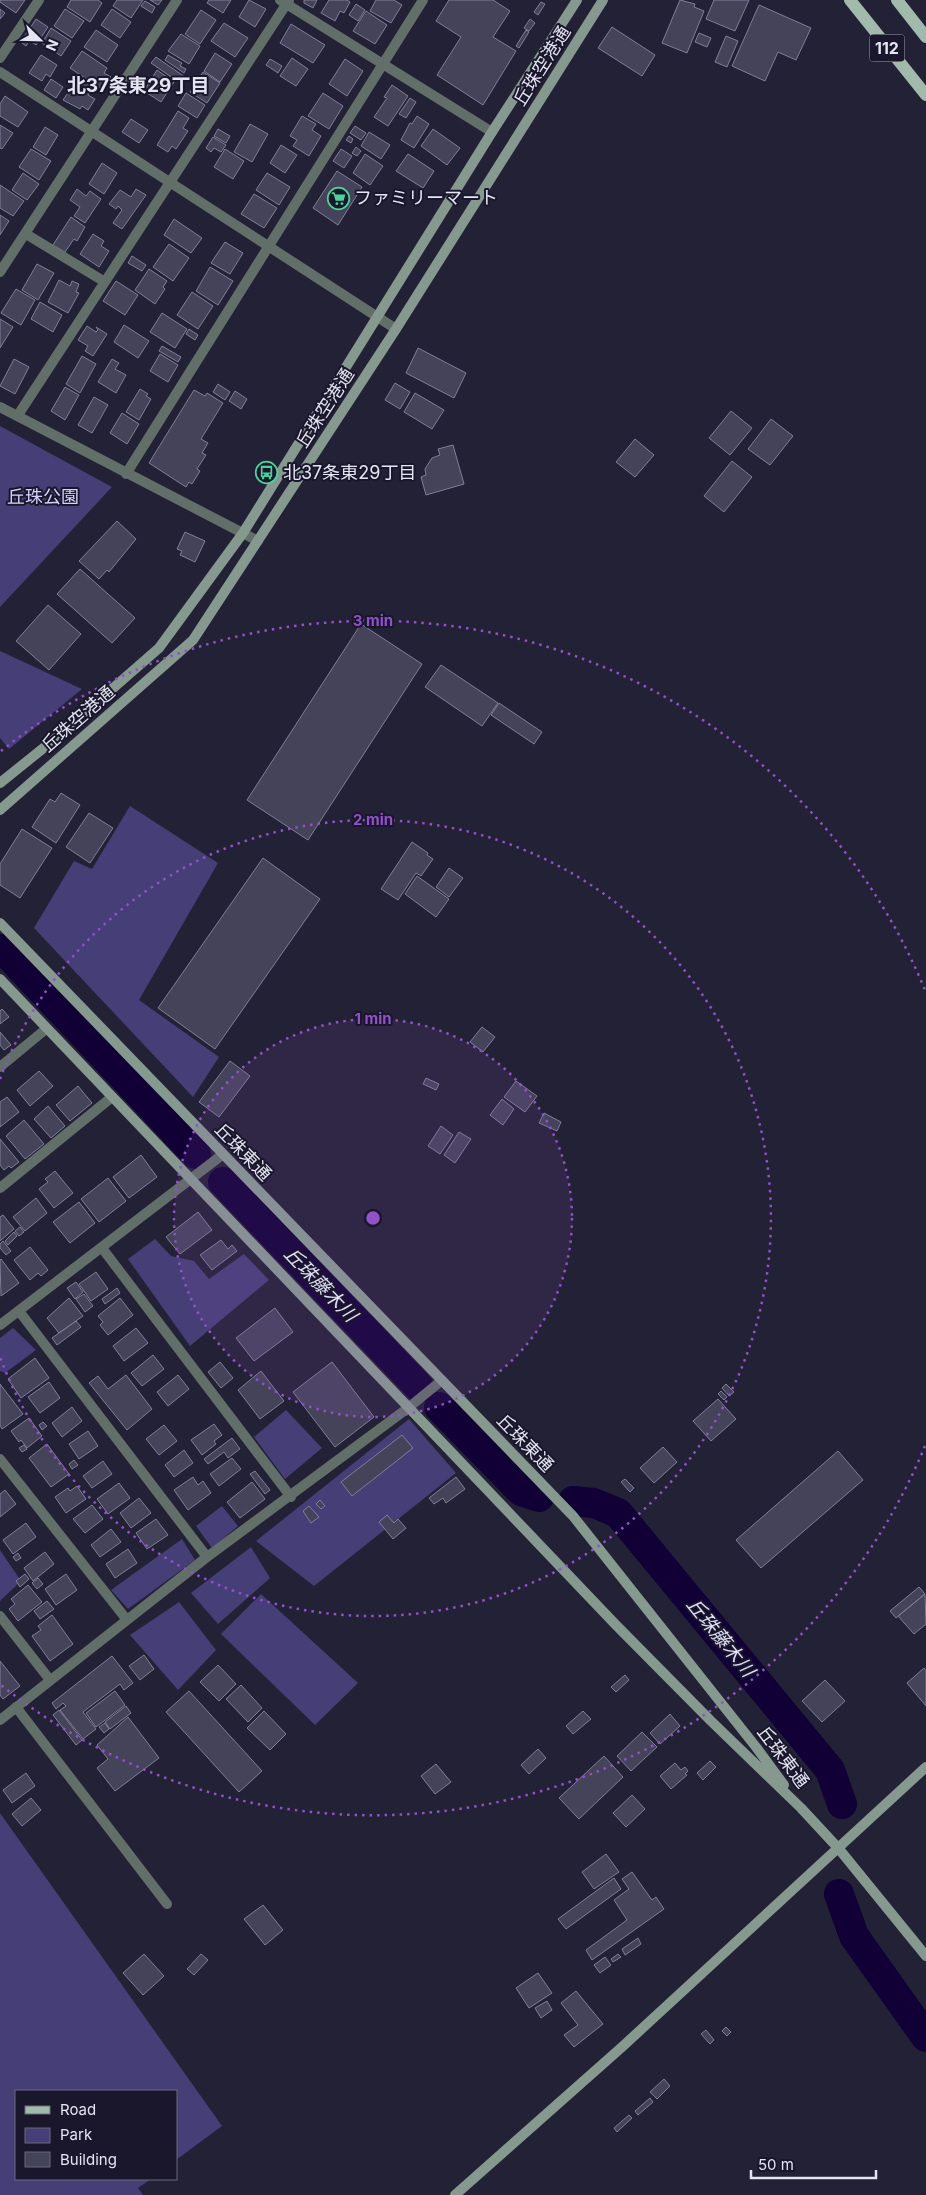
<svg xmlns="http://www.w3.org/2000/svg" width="926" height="2195" viewBox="0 0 926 2195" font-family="Inter,'Noto Sans JP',sans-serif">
	<rect width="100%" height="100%" fill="#232136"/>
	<!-- green -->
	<path fill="#463e76" d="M0 426 112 487 0 607Z
		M0 651 82 689 9 749 0 738Z
		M130 806 218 863 139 1000 219 1057 193 1097 34 928 74 861 92 869Z
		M155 1239 171 1256 194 1261 209 1279 244 1254 269 1280 190 1346 128 1259Z
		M13 1328 36 1350 5 1373 0 1371V1338Z
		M286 1410 322 1448 285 1479 254 1437Z
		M409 1419 456 1473 314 1586 256 1541Z
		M222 1506 238 1526 212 1548 196 1526Z
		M182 1539 195 1560 128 1609 111 1590Z
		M251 1547 270 1578 218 1624 191 1593Z
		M0 1550 21 1581 0 1601Z
		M261 1594 358 1683 315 1725 221 1634Z
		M179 1602 216 1650 178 1690 130 1635Z
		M0 1813 222 2126 176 2160V2091H16V2179H151L138 2188 143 2195H0Z"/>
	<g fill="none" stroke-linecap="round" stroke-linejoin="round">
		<!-- river -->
		<path stroke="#110036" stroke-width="30" d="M3 949 196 1154
			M223 1182 419 1387
			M439 1407 521 1491 539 1497
			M573 1501 594 1503 618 1513 830 1770 842 1804
			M839 1894 854 1936 926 2037"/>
	</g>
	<!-- building -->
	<path fill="#44435a" stroke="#807f99" d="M0 0H25L16 13 0 2Z
		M71 0H98L102 3 90 22 67 7Z
		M117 0H143L131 18 113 6Z
		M150 0H162L158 5Z
		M209 0H231L223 13 207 3Z
		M249 0 266 9 255 27 239 17Z
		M317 0 313 8 304 3V0Z
		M329 0H347L350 2 344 13 340 11 335 21 321 13Z
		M376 0H394L402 5 391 23 370 11Z
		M449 0H493L510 11 493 37 516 51 483 105 437 75 461 37 436 21Z
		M680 0 695 4 694 7 704 11 687 53 662 43Z
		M714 0H749L735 31 706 19Z
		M145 1 155 7 152 13 141 6Z
		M541 2 545 4 538 15 534 12Z
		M356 4 365 10 358 21 349 15Z
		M759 5 811 28 796 60 778 52 765 81 732 66Z
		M0 9 5 13 0 19Z
		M65 9 84 21 72 38 54 26Z
		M112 9 131 22 120 38 101 25Z
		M201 10 216 20 200 44 185 34Z
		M366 11 387 25 375 44 353 31Z
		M36 19 48 27 36 45 24 37Z
		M530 19 535 23 529 31 524 28Z
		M224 23 248 38 235 57 211 41Z
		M291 24 325 45 313 63 280 43Z
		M612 27 655 55 642 76 598 48Z
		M51 28 71 41 61 56 42 43Z
		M96 30 118 45 107 62 84 47Z
		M526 30 529 32 519 48 516 46Z
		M699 33 711 38 707 47 695 42Z
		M181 34 200 46 189 64 168 51Z
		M726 36 738 41 727 67 715 62Z
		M25 38 29 41 26 46 22 43Z
		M82 51 107 68 104 73 111 77 103 90 70 68Z
		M215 53 232 64 220 82 204 71Z
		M41 55 57 65 50 77 46 74 42 81 29 73Z
		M168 55 182 63 180 66 186 69 184 73 165 60Z
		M156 57 185 77 180 83 151 63Z
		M292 58 308 69 296 86 280 76Z
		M270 59 282 66 278 73 266 65Z
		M345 59 363 71 347 96 329 84Z
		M157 70 174 82 161 102 144 91Z
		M203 72 220 83 207 103 190 92Z
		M79 77 93 87 88 95 95 99 88 110 82 106 80 109 63 100Z
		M51 79 63 87 56 98 44 90Z
		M392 85 408 96 388 126 374 117 387 98 384 97Z
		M186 93 205 105 197 118 178 106Z
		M323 93 343 106 329 129 308 116Z
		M5 96 28 112 18 127 0 116V104Z
		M410 98 416 102 406 118 399 114Z
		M178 111 189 118 183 128 188 131 176 149 172 146 168 152 157 145Z
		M302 116 316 124 312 130 321 136 309 156 293 146 297 140 290 136Z
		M417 116 429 124 414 148 401 140 410 123 412 124Z
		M131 119 148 130 139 143 122 132Z
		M250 124 268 134 252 162 234 152Z
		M0 125 13 133 2 149 0 148Z
		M355 126 366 133 361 140 350 133Z
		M45 127 58 135 46 155 33 147Z
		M218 129 230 136 226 143 214 136Z
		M433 129 460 148 447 165 421 146Z
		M369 132 390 145 381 159 361 146Z
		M349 136 353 139 351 143 346 140Z
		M213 137 226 145 221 152 214 148 211 152 206 148Z
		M281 145 297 155 285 173 270 163Z
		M356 147 361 151 357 156 352 153Z
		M31 149 51 161 39 180 19 167Z
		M225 149 244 161 233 179 214 167Z
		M341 149 352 156 344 168 333 161Z
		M365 154 383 166 370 185 353 173Z
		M408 154 434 171 423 188 396 171Z
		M102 163 117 173 104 194 89 184Z
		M337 171 362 187 338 225 313 208Z
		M23 173 39 184 27 200 12 190Z
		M267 173 290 187 279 205 256 190Z
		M0 185 24 201 13 216 0 208Z
		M77 189 86 196 90 191 101 199 85 223 74 216 80 207 70 200Z
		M136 189 146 195 122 229 113 223 122 210 118 206 116 209 109 204 120 190 131 197Z
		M254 194 277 208 264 228 241 214Z
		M0 215 9 221 0 235Z
		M71 217 85 227 77 241 74 239 65 252 53 245Z
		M174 219 202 238 191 253 164 235Z
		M93 234 104 241 101 246 109 251 99 267 80 254Z
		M225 242 243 253 230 274 211 263Z
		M169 244 189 258 173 281 153 267Z
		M132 256 146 265 142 271 128 263Z
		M37 264 54 273 38 300 22 290Z
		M210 267 233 281 218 305 196 291Z
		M149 269 167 281 163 287 165 289 155 304 135 290Z
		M59 280 70 286 72 281 79 284 76 292 79 293 68 313 48 302Z
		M116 281 138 295 125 315 103 301Z
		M16 289 35 300 21 325 1 313Z
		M192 292 213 306 198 329 177 315Z
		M40 302 62 315 53 332 31 319Z
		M162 313 187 329 175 348 150 332Z
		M0 319 13 327 0 348Z
		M124 325 149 341 138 358 114 342Z
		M87 326 96 332 98 330 96 327 107 334 93 356 85 351 88 346 78 340Z
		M189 329 198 335 195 340 186 334Z
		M162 346 181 357 178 362 159 351Z
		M418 348 466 373 454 398 406 373Z
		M160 354 178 365 168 382 150 371Z
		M82 356 96 364 80 393 66 384Z
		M14 359 29 367 15 394 0 386Z
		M112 359 119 363 115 369 126 375 116 393 98 382Z
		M395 383 410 392 400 409 385 400Z
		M218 384 230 392 225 400 213 392Z
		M65 387 79 395 65 420 51 411Z
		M140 389 148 394 146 396 151 399 139 420 126 412Z
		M194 390 205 396 207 393 223 403 201 439 208 443 202 453 206 455 197 469 200 471 192 484 189 482 186 487 149 463Z
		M235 391 247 399 241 409 229 401Z
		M415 393 444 410 432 429 404 412Z
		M94 397 108 405 92 433 78 425Z
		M731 411 752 428 730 455 709 438Z
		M122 413 139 424 127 444 110 433Z
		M771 419 793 436 770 465 748 449Z
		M635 439 654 455 635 477 616 462Z
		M453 445 464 484 426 495 421 477 426 475 425 469 432 458 440 455 438 449Z
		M732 461 752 477 724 512 704 496Z
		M117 521 136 539 109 572 107 570 99 579 79 561Z
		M185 532 205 541 195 562 180 555 182 551 177 549Z
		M80 569 135 618 112 643 57 594Z
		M48 605 81 634 49 670 16 641Z
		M361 624 422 664 308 840 247 800Z
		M441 665 498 703 482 726 425 687Z
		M499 703 542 732 534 744 491 715Z
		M61 793 80 805 56 843 32 827 50 799 55 802Z
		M89 813 113 828 90 863 66 847Z
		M22 829 52 848 20 898 0 885V864Z
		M412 842 428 853 427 855 433 859 421 876 416 873 398 900 381 889Z
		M263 858 320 899 215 1049 158 1008Z
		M449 868 463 878 449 897 436 887Z
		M417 876 449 899 436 917 405 894Z
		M2 1009 9 1017 0 1024V1011Z
		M482 1027 495 1037 483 1052 470 1042Z
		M0 1032 11 1045 4 1050 0 1045Z
		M230 1061 250 1076 219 1117 199 1102Z
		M39 1071 53 1086 30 1106 17 1090Z
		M426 1078 439 1084 436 1090 423 1084Z
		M516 1081 537 1096 525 1112 504 1097Z
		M78 1086 92 1103 70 1121 56 1105Z
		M7 1097 19 1112 0 1127V1102Z
		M502 1099 514 1109 503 1125 490 1115Z
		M48 1106 65 1126 51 1138 34 1119Z
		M544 1113 561 1122 557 1131 539 1123Z
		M24 1120 44 1144 25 1159 6 1136Z
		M441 1126 453 1135 440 1154 428 1146Z
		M459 1132 471 1139 455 1163 444 1155Z
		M0 1139 19 1162 11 1168 9 1166 4 1170 0 1165Z
		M141 1155 157 1177 129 1198 113 1177Z
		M55 1171 73 1193 54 1208 39 1189 48 1182 45 1179Z
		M108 1178 126 1201 99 1222 81 1199Z
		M36 1198 47 1213 25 1231 13 1217Z
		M79 1202 95 1223 70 1243 53 1222Z
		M198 1212 212 1230 180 1254 166 1237Z
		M3 1215 14 1229 0 1241V1217Z
		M20 1227 24 1232 19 1236 15 1231Z
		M14 1232 17 1236 8 1245 5 1241Z
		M221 1240 228 1249 232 1245 237 1251 212 1270 200 1255Z
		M3 1241 11 1251 6 1255 0 1248V1244Z
		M30 1247 48 1270 41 1276 38 1273 30 1280 14 1260Z
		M1 1259 19 1283 1 1296 0 1260Z
		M96 1272 108 1289 91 1301 79 1284Z
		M76 1282 83 1292 75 1299 67 1288Z
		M117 1288 120 1293 105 1304 102 1299Z
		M84 1294 93 1306 85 1312 76 1299Z
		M69 1298 83 1316 59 1333 47 1318Z
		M120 1298 133 1315 108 1335 100 1325 103 1322 98 1316Z
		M275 1308 293 1332 254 1361 236 1338Z
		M76 1321 81 1327 57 1345 52 1338Z
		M136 1328 148 1343 124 1361 113 1346Z
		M153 1355 164 1369 142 1386 131 1373Z
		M35 1358 49 1378 21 1398 8 1379Z
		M220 1362 233 1378 221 1388 208 1372Z
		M332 1362 374 1417 335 1447 293 1392Z
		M261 1371 284 1401 260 1419 238 1390Z
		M126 1375 152 1409 127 1430 89 1383 98 1376 108 1389Z
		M178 1375 189 1389 168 1406 157 1392Z
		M49 1382 60 1398 40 1413 28 1397Z
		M0 1384 23 1414 2 1429 0 1425Z
		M726 1384 734 1392 729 1396 722 1388Z
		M721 1391 727 1397 724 1400 718 1394Z
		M718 1399 736 1419 711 1441 693 1421Z
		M72 1407 82 1421 62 1437 52 1423Z
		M29 1418 42 1436 27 1448 21 1440 19 1442 11 1431Z
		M43 1422 47 1426 42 1430 39 1425Z
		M214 1424 222 1435 214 1441 216 1444 202 1455 191 1440Z
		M164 1425 177 1441 159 1455 146 1439Z
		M88 1431 98 1446 79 1459 69 1444Z
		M402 1435 413 1448 352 1496 341 1482Z
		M232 1438 240 1449 228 1458 224 1452 208 1464 204 1459Z
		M47 1444 69 1474 51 1487 29 1458Z
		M24 1445 27 1449 22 1452 19 1448Z
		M663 1447 677 1462 654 1483 640 1468Z
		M184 1450 193 1463 174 1477 165 1465Z
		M838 1451 863 1480 761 1568 736 1540Z
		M232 1458 241 1469 219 1486 210 1474Z
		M74 1460 78 1465 72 1469 69 1464Z
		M103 1461 112 1474 92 1488 83 1476Z
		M255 1471 270 1490 265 1494 250 1474Z
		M193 1477 198 1485 203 1481 211 1493 188 1510 174 1490Z
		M456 1477 465 1489 446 1503 443 1498 434 1504 429 1498Z
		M625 1479 634 1488 630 1492 621 1482Z
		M252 1482 265 1499 240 1518 227 1502Z
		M119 1483 130 1498 108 1514 97 1499Z
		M77 1486 86 1499 66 1513 55 1497 68 1488 70 1491Z
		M5 1490 16 1504 0 1517V1494Z
		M139 1498 151 1513 131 1528 120 1513Z
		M320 1500 325 1506 321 1509 316 1504Z
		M92 1505 103 1519 85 1533 73 1519Z
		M309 1506 319 1517 311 1523 303 1511Z
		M387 1515 394 1523 398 1519 406 1528 393 1539 379 1522Z
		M156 1519 168 1535 147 1549 136 1533Z
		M26 1523 36 1537 13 1554 3 1540Z
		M111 1529 121 1542 100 1557 91 1545Z
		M128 1549 137 1563 115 1578 106 1564Z
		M45 1552 54 1564 33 1581 24 1568Z
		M18 1553 21 1558 16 1561 13 1557Z
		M25 1574 29 1579 20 1587 16 1581Z
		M66 1574 77 1590 56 1605 45 1589Z
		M38 1578 43 1584 37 1589 32 1583Z
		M28 1585 42 1602 18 1621 9 1609 15 1604 11 1599Z
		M919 1587 925 1594 896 1618 890 1611Z
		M925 1594 926 1624 914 1634 898 1616Z
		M47 1601 54 1609 40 1619 34 1611Z
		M52 1615 73 1644 50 1661 32 1636 41 1630 38 1626Z
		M144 1655 154 1669 140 1680 129 1666Z
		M112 1656 133 1683 124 1690 120 1684 83 1712 96 1729 83 1739 60 1710 66 1706 63 1703 56 1709 52 1703Z
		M0 1661 20 1686 3 1699 0 1695Z
		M218 1665 236 1684 219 1701 200 1682Z
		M924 1668 926 1671V1706L907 1683Z
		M625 1675 629 1680 616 1692 611 1687Z
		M825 1680 845 1701 822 1722 802 1701Z
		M241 1685 262 1708 248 1722 226 1699Z
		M115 1691 125 1705 96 1727 86 1713Z
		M189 1691 262 1771 239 1792 166 1712Z
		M126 1706 131 1713 110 1729 105 1722Z
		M59 1710 82 1740 76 1745 53 1715Z
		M264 1711 286 1734 270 1750 247 1728Z
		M583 1711 591 1719 573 1734 566 1726Z
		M670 1714 680 1726 660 1744 650 1733Z
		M128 1717 159 1758 115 1791 97 1768 108 1759 97 1745Z
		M105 1723 109 1729 104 1733 99 1727Z
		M642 1732 657 1747 631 1771 617 1756Z
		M538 1749 546 1758 529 1774 521 1765Z
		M604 1756 623 1777 579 1819 559 1798Z
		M710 1761 716 1767 703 1780 697 1773Z
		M675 1763 681 1770 685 1767 688 1771 685 1774 687 1775 671 1789 660 1776Z
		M436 1764 451 1782 435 1794 421 1776Z
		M26 1773 35 1786 12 1803 3 1790Z
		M632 1795 645 1809 626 1827 613 1813Z
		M31 1798 41 1810 22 1826 12 1814Z
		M606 1854 619 1872 594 1889 582 1872Z
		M632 1872 652 1900 656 1897 664 1909 592 1960 586 1950 627 1920 614 1900 629 1889 622 1879Z
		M614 1878 621 1889 566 1929 558 1919Z
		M263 1905 283 1930 265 1945 244 1919Z
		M638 1938 641 1944 625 1955 622 1949Z
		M144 1954 164 1976 143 1995 123 1973Z
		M201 1954 208 1960 194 1975 187 1969Z
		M618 1954 621 1957 613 1962 611 1959Z
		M605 1957 611 1965 600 1973 594 1965Z
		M538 1973 552 1993 529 2008 516 1988Z
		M576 1991 603 2024 574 2047 564 2035 578 2025 561 2003Z
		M547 2001 552 2010 541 2018 535 2008Z
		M726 2027 731 2032 727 2036 722 2031Z
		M706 2030 714 2040 710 2044 701 2034Z
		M664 2079 670 2086 657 2099 650 2092Z
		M650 2098 653 2102 638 2115 635 2111Z
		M629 2115 632 2118 617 2132 614 2128Z"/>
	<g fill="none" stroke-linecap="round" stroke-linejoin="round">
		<!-- street -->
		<path stroke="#626e68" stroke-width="10" d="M280 0 492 132
			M0 58 39 0
			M0 72 396 329
			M26 234 105 282
			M0 272 177 0
			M0 407 258 541
			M18 415 289 0
			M126 474 423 0
			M0 1067 46 1029
			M0 1188 112 1097
			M102 1248 291 1497
			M19 1311 207 1557
			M0 1325 222 1155
			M0 1459 127 1620
			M0 1616 50 1680
			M16 1707 167 1904
			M0 1720 207 1557 408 1408 441 1381"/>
		<!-- secondary -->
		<path stroke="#86998e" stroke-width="10" d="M0 783 56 738 159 648 243 533 492 132 577 0
			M0 810 193 640 396 329 603 0
			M0 923 573 1516 756 1747 784 1785
			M0 979 616 1625 711 1721 801 1808 839 1849 926 1956
			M455 2195 622 2047 926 1767"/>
		<!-- primary -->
		<path stroke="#a1baac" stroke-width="12" d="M850 0 926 95
			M897 0 926 37"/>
	</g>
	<!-- distance rings -->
	<circle cx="373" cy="1218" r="199" fill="#9051c9" fill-opacity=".12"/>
	<g fill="none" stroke="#9051c9" stroke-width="2.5" stroke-dasharray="2.5 5">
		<circle cx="373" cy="1218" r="199"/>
		<path d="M0 1079A398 398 0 1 1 0 1357"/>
		<path d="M925 1446A597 597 0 0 1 1 1685M1 751A597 597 0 0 1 925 990"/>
	</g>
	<!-- icons -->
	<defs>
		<symbol id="supermarket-ring" viewBox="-11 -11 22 22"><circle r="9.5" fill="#1a172c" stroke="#4dd39a" stroke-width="1.5"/><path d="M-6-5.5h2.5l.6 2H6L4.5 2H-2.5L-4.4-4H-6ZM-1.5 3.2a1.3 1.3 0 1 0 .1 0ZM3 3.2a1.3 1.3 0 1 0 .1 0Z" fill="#4dd39a"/></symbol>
		<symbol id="bus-ring" viewBox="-11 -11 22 22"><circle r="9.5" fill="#1a172c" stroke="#4dd39a" stroke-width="1.5"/><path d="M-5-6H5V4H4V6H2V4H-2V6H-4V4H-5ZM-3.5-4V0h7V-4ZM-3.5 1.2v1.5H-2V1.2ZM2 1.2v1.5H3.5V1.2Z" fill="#4dd39a"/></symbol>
	</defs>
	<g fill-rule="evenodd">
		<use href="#supermarket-ring" x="326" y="186" width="25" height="25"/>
		<use href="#bus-ring" x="254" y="460" width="25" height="25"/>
	</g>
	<g text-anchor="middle" stroke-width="4" stroke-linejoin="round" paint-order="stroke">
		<!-- shield labels -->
		<rect fill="#1a172c" stroke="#a7a6b7" stroke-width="1" x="869.5" y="34.5" width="35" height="27" rx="4"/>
		<g font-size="16" font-weight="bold" fill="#e4e4f2">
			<text x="887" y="54">112</text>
		</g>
		<!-- street labels -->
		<g font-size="18" fill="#e4e4f2" stroke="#1a172c">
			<text transform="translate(542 66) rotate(-58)" y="6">丘珠空港通</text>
			<text transform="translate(325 408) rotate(-57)" y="6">丘珠空港通</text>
			<text transform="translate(78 719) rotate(-41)" y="6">丘珠空港通</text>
			<text transform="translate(243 1152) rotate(46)" y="6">丘珠東通</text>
			<text transform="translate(525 1443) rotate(46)" y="6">丘珠東通</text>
			<text transform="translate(783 1757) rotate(53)" y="6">丘珠東通</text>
		</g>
		<!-- poi labels -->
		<g font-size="18" fill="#e4e4f2" stroke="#1a172c" text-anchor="start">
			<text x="354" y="204">ファミリーマート</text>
			<text x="283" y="479">北37条東29丁目</text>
		</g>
		<!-- park labels -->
		<g font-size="18" fill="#d3d1fd" stroke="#1a172c">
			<text x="43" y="503">丘珠公園</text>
		</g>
		<!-- neighbourhood labels -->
		<g font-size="19" font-weight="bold" fill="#e4e4f2" stroke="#1a172c">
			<text x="138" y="92">北37条東29丁目</text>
		</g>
		<!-- water labels -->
		<g font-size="19" font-style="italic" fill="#e0dff6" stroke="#1a172c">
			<text transform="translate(321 1284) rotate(46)" y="7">丘珠藤木川</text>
			<text transform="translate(721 1637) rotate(51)" y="7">丘珠藤木川</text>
		</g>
	</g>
	<circle cx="373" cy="1218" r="8" fill="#9051c9" stroke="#1a172c" stroke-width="2.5"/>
	<g font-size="15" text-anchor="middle" font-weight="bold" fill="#9051c9" stroke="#1a172c" stroke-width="4" stroke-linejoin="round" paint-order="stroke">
		<text x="373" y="626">3 min</text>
		<text x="373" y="825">2 min</text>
		<text x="373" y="1024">1 min</text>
	</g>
	<!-- legend -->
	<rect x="15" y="2090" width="162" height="90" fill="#1a172c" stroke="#6b697b"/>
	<rect x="25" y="2106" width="25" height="8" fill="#a1baac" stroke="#6b697b"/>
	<text x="60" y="2115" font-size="15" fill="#e4e4f2">Road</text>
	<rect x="25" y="2128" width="25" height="15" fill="#463e76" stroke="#6b697b"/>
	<text x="60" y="2140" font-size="15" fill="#e4e4f2">Park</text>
	<rect x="25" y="2152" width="25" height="15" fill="#44435a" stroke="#6b697b"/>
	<text x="60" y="2165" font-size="15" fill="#e4e4f2">Building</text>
	<!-- north arrow -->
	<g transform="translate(40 40) rotate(113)" stroke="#1a172c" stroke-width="4" paint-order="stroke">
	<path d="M0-4L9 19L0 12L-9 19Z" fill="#e4e4f2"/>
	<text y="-8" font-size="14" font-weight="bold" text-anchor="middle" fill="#e4e4f2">N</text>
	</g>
	<!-- scale -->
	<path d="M751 2170v8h125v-8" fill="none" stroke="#e4e4f2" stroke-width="2.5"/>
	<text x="758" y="2170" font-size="15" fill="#e4e4f2" stroke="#1a172c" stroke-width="4" paint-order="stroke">50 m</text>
</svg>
